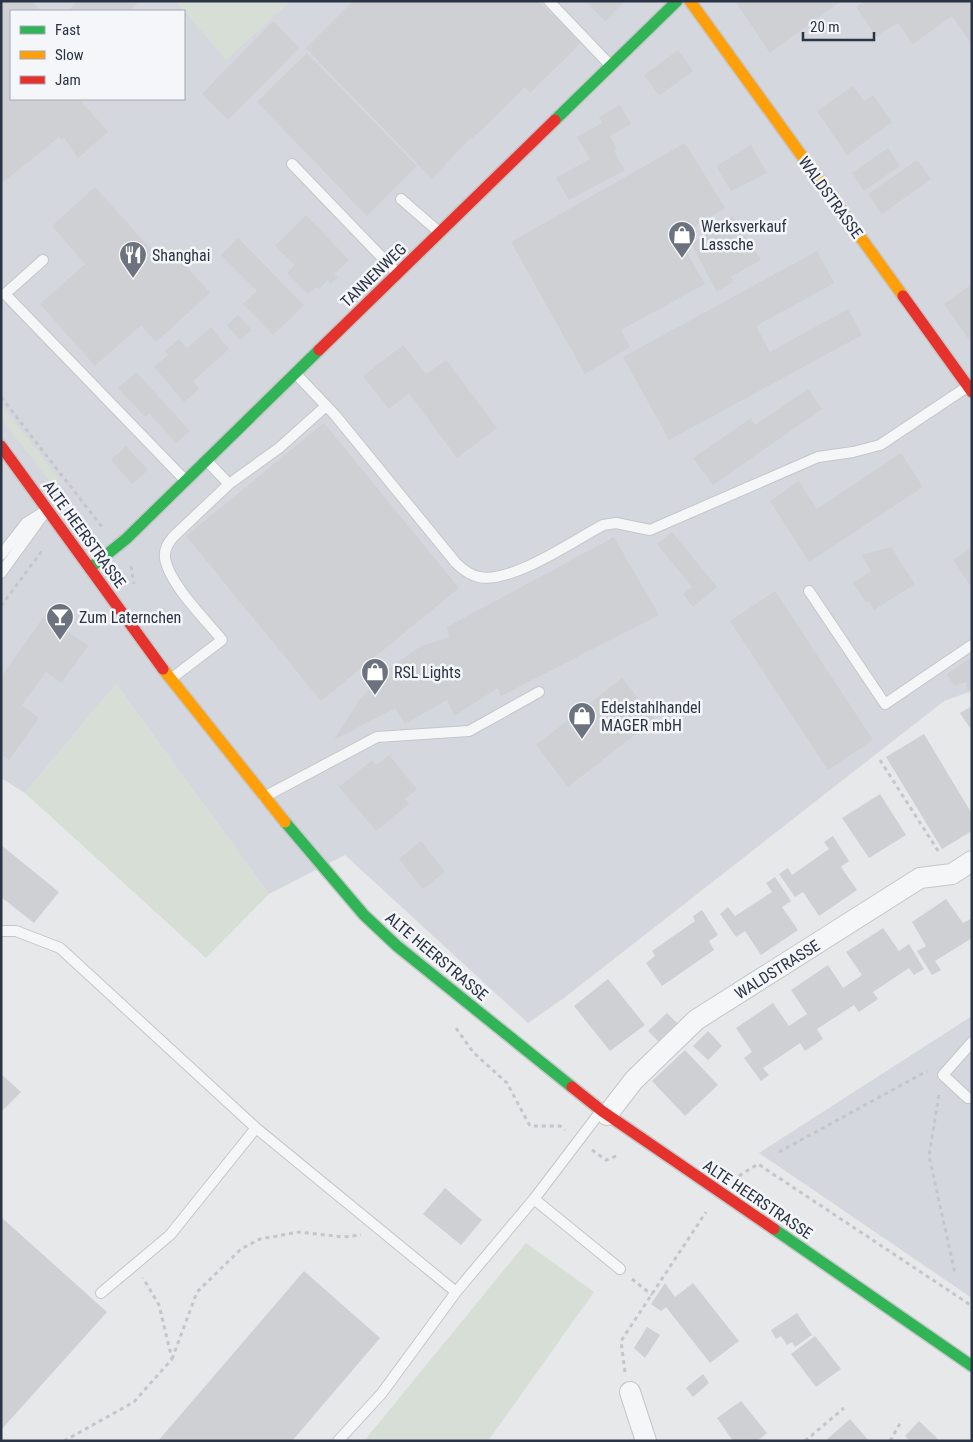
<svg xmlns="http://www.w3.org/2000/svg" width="973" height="1442" viewBox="0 0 973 1442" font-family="'Roboto Condensed',sans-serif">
	<rect width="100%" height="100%" fill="#e6e8ea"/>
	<!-- built -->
	<path fill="#d4d7dd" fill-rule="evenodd" d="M1 1H176L226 59 291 1H972V691L944 701 564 998 528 1023 345 855 269 894 116 684 25 793 1 778ZM11 11H184V99H11Z
		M972 1016V1298L759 1153Z"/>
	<!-- green -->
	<path fill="#d6ded6" d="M176 1H291L226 60Z
		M1 404 62 482 53 486 1 418Z
		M116 684 269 894 206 958 25 793Z
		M526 1243 594 1292 488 1441H364Z"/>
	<!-- building -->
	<path fill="#ced0d3" d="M1 1H32L41 11H11V99H79L108 132 78 158 64 138 62 140 59 137 1 184Z
		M78 1H140L129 11H68Z
		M353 1H538L582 42 530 93 525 87 472 139 471 137 432 179 306 48Z
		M585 1H625L605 21Z
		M735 1H841L770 53Z
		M864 1H972V45L952 16 913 44 898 23 876 36 856 7Z
		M273 21 299 48 228 120 202 94Z
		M678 50 693 71 659 96 644 75Z
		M307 53 417 166 367 216 257 102Z
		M853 86 864 101 873 95 892 122 847 155 817 111Z
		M620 105 631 124 610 136 617 149 614 151 625 170 569 200 556 178 590 159 577 137 602 123 599 117Z
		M685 143 725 208 678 237 705 284 621 330 630 347 585 374 511 242Z
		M751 145 767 173 731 191 716 166Z
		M888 148 900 166 864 191 852 173Z
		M917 160 931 179 882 214 868 194Z
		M95 187 159 258 170 248 210 293 156 342 141 325 95 366 40 304 85 264 52 226Z
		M306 215 349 260 334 274 338 277 331 284 328 280 319 289 316 287 308 294 287 273 295 265 275 246Z
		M733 216 761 260 731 277 733 282 717 292 691 244Z
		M238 238 304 305 273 335 243 304 257 291 221 255Z
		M817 251 834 283 756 326 770 352 848 309 862 335 669 440 623 357Z
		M972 284V344L944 304Z
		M238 315 252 330 240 340 227 325Z
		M211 327 229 349 193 381 199 389 184 402 154 367 168 355 165 351 179 339 187 348Z
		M403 345 426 374 446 360 497 428 457 458 409 393 389 409 363 376Z
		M136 372 190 431 176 443 149 413 145 417 118 388Z
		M808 389 822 409 713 485 693 458 751 418 755 425Z
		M324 423 459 588 321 701 186 536Z
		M126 446 148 470 132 484 111 460Z
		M901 453 923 487 809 562 770 501 799 481 817 509Z
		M672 532 717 587 693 607 683 594 692 587 657 544Z
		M614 537 659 615 501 696 498 688 454 716 447 700 405 724 395 708 334 740 359 700 387 670 421 646 449 637 447 627Z
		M891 547 915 584 874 610 868 601 866 602 853 583 871 571 861 555Z
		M972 547V588L953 560Z
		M775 591 873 740 828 770 730 621Z
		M45 615 88 646 61 683 46 672 22 705 39 718 9 760 1 754V677Z
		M972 657V690L968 691 966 682 954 686 947 674Z
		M622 678 655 719 568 787 536 745Z
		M972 706V731L960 713Z
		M924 734 972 814V831L942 849 886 757Z
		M389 755 417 789 405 799 409 804 376 831 339 787 372 760 376 765Z
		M880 794 906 835 869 858 842 818Z
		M833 836 849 861 841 867 857 890 819 916 803 892 795 897 779 874 788 868 792 875 829 849 824 842Z
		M421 841 445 872 423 889 399 859Z
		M1 845 59 892 34 923 1 897Z
		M775 877 791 901 782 907 798 930 761 955 745 931 736 937 720 914 728 907 735 916 772 892 766 883Z
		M946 899 963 923 972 918V938L935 961 941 970 932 975 917 951 926 946 912 922Z
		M702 910 718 935 709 941 714 950 662 986 646 963 655 956 652 951 695 921 693 916Z
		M883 928 899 951 909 944 924 969 914 975 909 968 873 992 878 999 869 1005 859 1012 854 1005 817 1029 823 1039 805 1051 800 1043 781 1056 763 1068 769 1075 761 1081 744 1058 752 1052 736 1028 773 1003 789 1026 807 1014 791 990 828 965 843 988 862 975 846 952Z
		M608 979 645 1025 610 1051 574 1006Z
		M667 1013 679 1025 660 1043 648 1031Z
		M708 1031 722 1046 708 1060 693 1046Z
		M685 1050 718 1085 685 1116 652 1081Z
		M1 1074 21 1092 1 1112Z
		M445 1188 482 1220 461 1245 423 1214Z
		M1 1217 107 1312 1 1430Z
		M304 1271 380 1338 292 1441H158Z
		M665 1283 675 1297 693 1283 739 1341 710 1363 666 1307 661 1311 651 1304Z
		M797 1313 812 1335 795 1347 792 1342 787 1345 781 1336 776 1339 771 1330Z
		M647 1327 660 1335 645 1358 634 1348Z
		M815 1336 841 1369 816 1387 791 1354Z
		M703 1374 709 1383 693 1397 686 1388Z
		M741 1401 767 1433 757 1441H733L717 1418Z
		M850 1419 869 1441H825Z
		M919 1421 935 1436 939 1441H910L905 1436Z"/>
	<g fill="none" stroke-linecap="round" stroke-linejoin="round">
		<defs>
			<path id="lane" d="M549 1 610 65
				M292 164 397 273
				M401 199 439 232
				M43 260 5 294 184 479
				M296 374 335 415 456 563C463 570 470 575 479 577 511 584 573 541 603 525L616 523 650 530 818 457 853 452 880 445 967 387
				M207 461 229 484 279 448 326 406
				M1 555 26 523 42 513
				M1 573 46 511
				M809 591 885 704 972 645
				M172 678 222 640C205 619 169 584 165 558 164 549 168 543 173 537L229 484
				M264 797 377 737 469 731 539 692
				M1 931H16L60 948 256 1128 456 1292 534 1199 601 1111
				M968 1098 943 1075 972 1042
				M534 1199 620 1269
				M101 1293 170 1235 256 1128
				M338 1441 382 1393 456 1292"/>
			<path id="street" d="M607 1115 634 1080 696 1020 920 878 952 874 972 861
				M630 1392 646 1441"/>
			<path id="fast" d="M555 120 677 1
				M90 568 126 539 319 350
				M285 822 364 915 397 946 572 1087
				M774 1229 972 1366"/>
			<path id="slow" d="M690 1 903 296
				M163 669 285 822"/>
			<path id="jam" d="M903 296 972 392
				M319 350 555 120
				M1 446 163 669
				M572 1087 602 1111 774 1229"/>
		</defs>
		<!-- lane casing -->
		<use href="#lane" stroke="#c4c6c8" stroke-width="12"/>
		<!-- street casing -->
		<use href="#street" stroke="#c4c6c8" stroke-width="22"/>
		<!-- fast casing -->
		<use href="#fast" stroke="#c4c6c8" stroke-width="14"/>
		<!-- slow casing -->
		<use href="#slow" stroke="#c4c6c8" stroke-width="14"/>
		<!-- jam casing -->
		<use href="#jam" stroke="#c4c6c8" stroke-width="14"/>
		<!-- path -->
		<path stroke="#c5c6ca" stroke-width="3" stroke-dasharray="4 4" stroke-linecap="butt" d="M1 397 102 527
			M131 566 134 584
			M1 606 44 548
			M880 760 940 854
			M456 1028 473 1052 507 1083 530 1126H560L565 1130
			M939 1095 929 1156 955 1273
			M592 1150 606 1160 619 1155
			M779 1152 927 1071
			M739 1176 758 1164 972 1306
			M632 1279 652 1295
			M172 1359 197 1292 241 1249 260 1239 299 1232 343 1237 361 1235
			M625 1372 621 1341 706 1212
			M64 1441 134 1402 172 1359 159 1305 143 1278
			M805 1441 844 1408
			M890 1441 902 1420"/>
		<!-- lane -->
		<use href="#lane" stroke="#f5f6f7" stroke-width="10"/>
		<!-- street -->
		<use href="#street" stroke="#f5f6f7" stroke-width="20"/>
		<!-- fast -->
		<use href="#fast" stroke="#30b455" stroke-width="11"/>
		<!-- slow -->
		<use href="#slow" stroke="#ff9f0a" stroke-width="11"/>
		<!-- jam -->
		<use href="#jam" stroke="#e5322d" stroke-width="11"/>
	</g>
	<!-- icons -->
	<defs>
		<symbol id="shop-pin" viewBox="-11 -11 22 30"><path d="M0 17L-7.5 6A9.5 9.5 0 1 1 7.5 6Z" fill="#6c737f" stroke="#f4f6f9"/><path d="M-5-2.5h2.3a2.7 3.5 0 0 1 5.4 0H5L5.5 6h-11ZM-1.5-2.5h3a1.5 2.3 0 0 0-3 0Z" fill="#fff"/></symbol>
		<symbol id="restaurant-pin" viewBox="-11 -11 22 30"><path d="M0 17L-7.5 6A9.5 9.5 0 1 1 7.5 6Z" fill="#6c737f" stroke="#f4f6f9"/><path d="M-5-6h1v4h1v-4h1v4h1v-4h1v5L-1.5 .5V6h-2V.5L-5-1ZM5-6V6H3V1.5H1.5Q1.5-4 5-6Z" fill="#fff"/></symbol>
		<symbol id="bar-pin" viewBox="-11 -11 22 30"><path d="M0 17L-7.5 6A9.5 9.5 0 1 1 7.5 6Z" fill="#6c737f" stroke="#f4f6f9"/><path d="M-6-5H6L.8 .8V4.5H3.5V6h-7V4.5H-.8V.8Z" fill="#fff"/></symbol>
	</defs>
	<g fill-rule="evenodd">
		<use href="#shop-pin" x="666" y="219" width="32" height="43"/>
		<use href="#restaurant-pin" x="117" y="239" width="32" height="43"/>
		<use href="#bar-pin" x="44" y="601" width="32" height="43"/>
		<use href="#shop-pin" x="359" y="656" width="32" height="43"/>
		<use href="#shop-pin" x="566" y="700" width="32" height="43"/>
	</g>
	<g text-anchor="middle" stroke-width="5" stroke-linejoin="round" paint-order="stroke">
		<!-- street labels -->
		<g font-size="16" fill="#2b3445" stroke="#f4f6f9">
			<text transform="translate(831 197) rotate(54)" y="6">WALDSTRASSE</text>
			<text transform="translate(373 275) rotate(-44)" y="6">TANNENWEG</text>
			<text transform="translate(85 534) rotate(54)" y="6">ALTE HEERSTRASSE</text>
			<text transform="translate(437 956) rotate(40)" y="6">ALTE HEERSTRASSE</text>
			<text transform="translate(777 969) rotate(-32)" y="6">WALDSTRASSE</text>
			<text transform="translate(758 1199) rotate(34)" y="6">ALTE HEERSTRASSE</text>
		</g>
		<!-- poi labels -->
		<g font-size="16" fill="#2b3445" stroke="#f4f6f9" text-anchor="start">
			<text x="701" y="232">Werksverkauf<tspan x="701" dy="18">Lassche</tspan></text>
			<text x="152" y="261">Shanghai</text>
			<text x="79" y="623">Zum Laternchen</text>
			<text x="394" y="678">RSL Lights</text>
			<text x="601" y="713">Edelstahlhandel<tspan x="601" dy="18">MAGER mbH</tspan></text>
		</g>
	</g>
	<!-- border -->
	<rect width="973" height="1442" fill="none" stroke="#2b3445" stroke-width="5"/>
	<!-- legend -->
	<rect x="10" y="10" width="175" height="90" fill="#f4f6f9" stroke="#a4a8b1"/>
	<rect x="20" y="26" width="25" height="8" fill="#30b455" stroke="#a4a8b1"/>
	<text x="55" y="35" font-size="15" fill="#2b3445">Fast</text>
	<rect x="20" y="51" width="25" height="8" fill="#ff9f0a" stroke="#a4a8b1"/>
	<text x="55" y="60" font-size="15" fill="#2b3445">Slow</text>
	<rect x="20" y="76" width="25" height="8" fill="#e5322d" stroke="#a4a8b1"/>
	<text x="55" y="85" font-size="15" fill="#2b3445">Jam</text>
	<!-- scale -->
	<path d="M803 32v8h71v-8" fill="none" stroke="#2b3445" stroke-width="2.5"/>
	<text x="810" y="32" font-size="15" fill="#2b3445" stroke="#f4f6f9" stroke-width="4" paint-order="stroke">20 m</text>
</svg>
